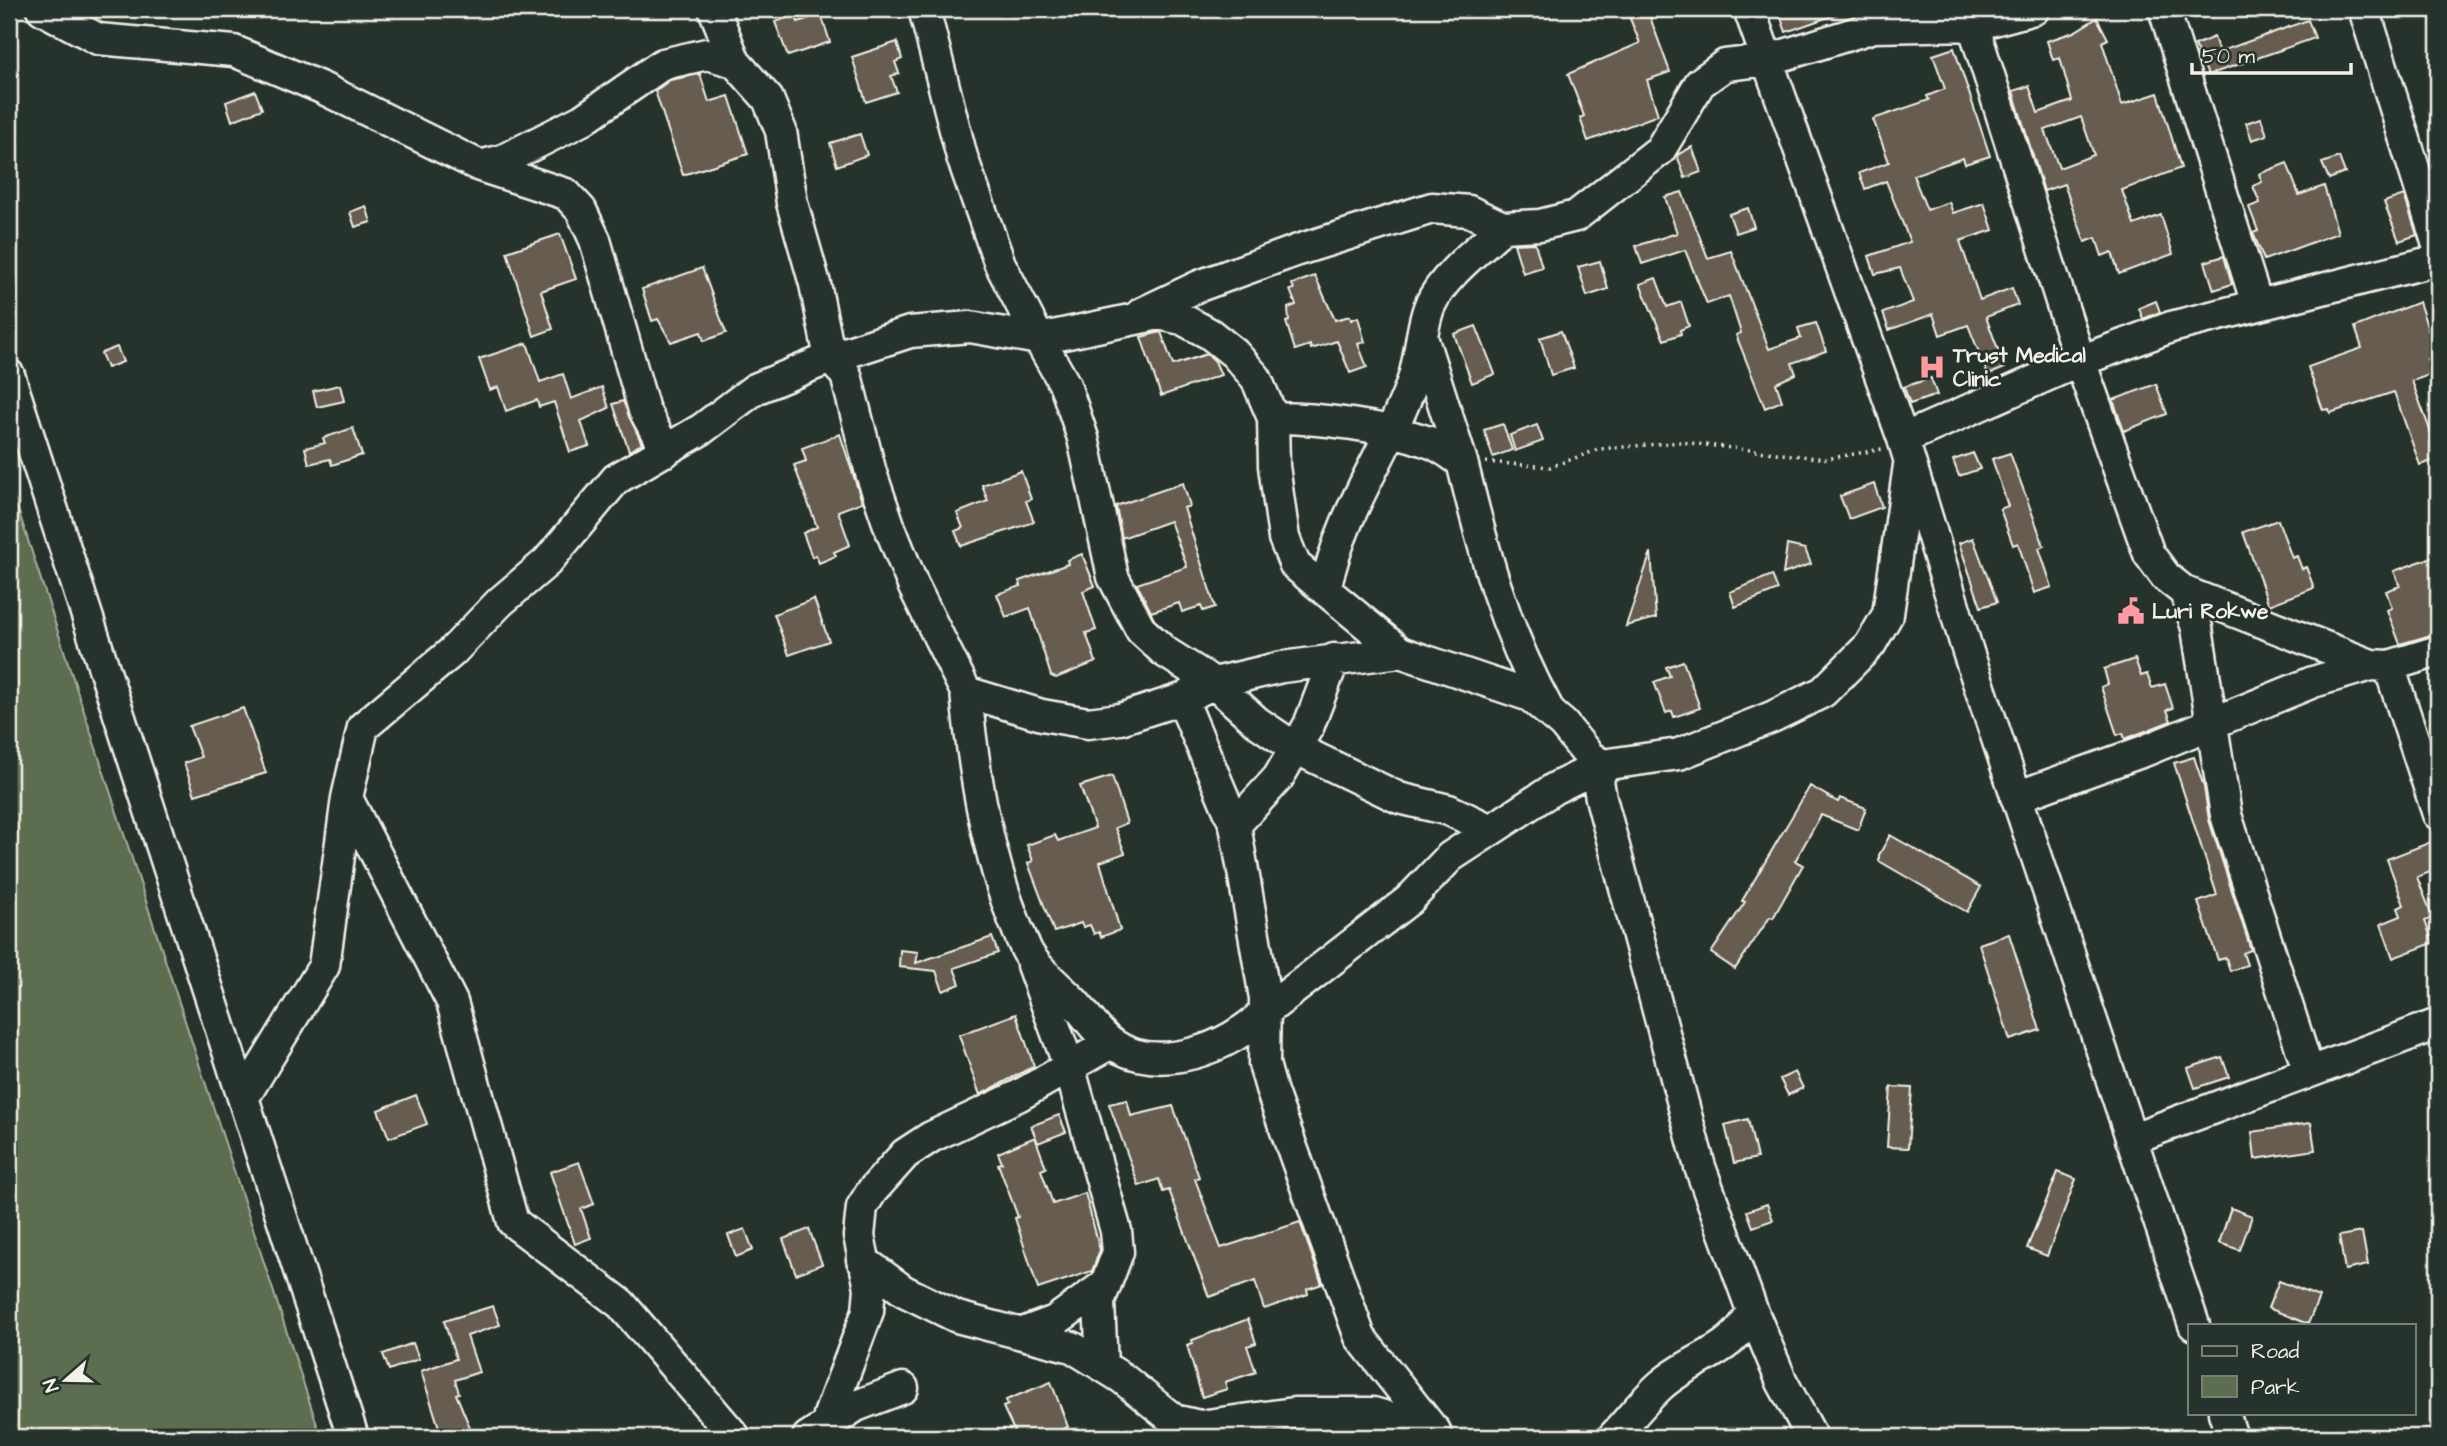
<svg xmlns="http://www.w3.org/2000/svg" width="2447" height="1446" viewBox="0 0 2447 1446" font-family="'Architects Daughter',sans-serif">
	<rect width="100%" height="100%" fill="#26332d"/>
	<filter id="ink" filterUnits="userSpaceOnUse"><feTurbulence type="fractalNoise" baseFrequency=".0143" numOctaves="2"/><feDisplacementMap in="SourceGraphic" scale="14" xChannelSelector="R" yChannelSelector="G"/><feConvolveMatrix kernelMatrix="1 2 1 2 8 2 1 2 1" color-interpolation-filters="sRGB"/></filter>
	<g filter="url(#ink)">
		<!-- green -->
		<path fill="#5d6d4f" stroke="#a8af9c" stroke-width="2" d="M9 482 321 1437H9Z"/>
		<!-- building -->
		<path fill="#665c50" stroke="#f4f1e8" stroke-width="2" fill-rule="evenodd" d="M1626 9H1647L1670 72 1647 80 1658 115 1588 141 1580 118 1584 116 1568 74 1640 43Z
			M1790 9H1845L1846 11 1786 32 1779 12Z
			M821 14 830 42 788 56 775 22 795 15 798 22Z
			M2097 18 2108 39 2102 42 2122 105 2158 93 2181 168 2122 190 2134 225 2161 215 2173 254 2119 274 2112 252 2102 256 2096 238 2085 242 2064 184 2044 191 2013 91 2029 86 2038 113 2072 101 2060 58 2053 60 2047 41 2074 32ZM2081 117 2094 155 2059 168 2045 130Z
			M2308 20 2315 38 2208 75 2195 45 2214 37 2219 52Z
			M897 42 902 59 895 62 899 73 891 76 897 92 866 102 852 57Z
			M1954 48 1990 156 1965 164 1963 158 1913 175 1927 210 1949 202 1953 213 1984 203 1993 230 1960 241 1980 300 2012 288 2018 305 1986 317 2005 368 1988 375 1968 325 1940 335 1933 314 1889 330 1883 313 1913 302 1900 268 1875 274 1869 256 1910 242 1886 181 1865 189 1859 173 1889 162 1873 119 1929 100 1927 96 1945 89 1933 55Z
			M700 74 709 102 729 96 748 154 683 175 655 91 670 80Z
			M255 91 262 109 232 121 226 102Z
			M2261 118 2267 135 2252 140 2246 123Z
			M860 134 867 155 837 166 830 143Z
			M1692 147 1701 172 1685 178 1677 155Z
			M2339 157 2345 173 2329 179 2322 163Z
			M2287 163 2299 195 2324 186 2338 233 2264 260 2253 233 2258 231 2249 207 2260 203 2253 186 2262 182 2259 174Z
			M1682 192 1708 258 1731 251 1769 349 1801 338 1798 328 1816 323 1826 351 1792 363 1796 374 1776 383 1782 401 1765 408 1736 335 1741 333 1729 296 1707 304 1685 250 1642 264 1636 246 1677 233 1665 197Z
			M2404 195 2417 235 2399 241 2384 202Z
			M366 206 371 222 355 227 350 212Z
			M1748 208 1754 227 1736 233 1729 214Z
			M560 234 576 279 541 291 553 329 534 336 507 252Z
			M1535 243 1542 267 1523 273 1514 244Z
			M2224 256 2232 284 2214 290 2205 262Z
			M1600 261 1608 289 1587 296 1578 267Z
			M702 268 726 333 704 341 701 332 671 342 658 319 652 321 642 289Z
			M1315 276 1335 320 1350 316 1351 320 1358 317 1365 342 1358 344 1367 367 1350 373 1337 341 1311 349 1310 345 1295 350 1286 322 1289 321 1288 308 1296 305 1290 290 1294 289 1292 284Z
			M1656 278 1667 307 1681 302 1689 326 1680 330 1681 334 1664 340 1640 284Z
			M2156 301 2160 312 2143 319 2139 308Z
			M2419 302 2437 356 2427 359 2432 374 2412 381 2433 438 2438 437V459L2420 465 2394 392 2330 413 2329 409 2323 410 2308 367 2362 348 2355 327Z
			M1476 326 1495 374 1472 383 1454 334Z
			M1561 331 1574 368 1551 375 1540 338Z
			M1161 332 1173 365 1207 354 1215 361 1221 375 1161 396 1141 337Z
			M527 343 540 382 563 374 571 399 602 387 609 408 581 421 589 446 570 452 554 402 539 407 537 400 506 411 498 387 490 390 479 359Z
			M117 347 123 362 107 368 101 353Z
			M1931 378 1937 395 1910 404 1904 387Z
			M2156 384 2167 414 2124 431 2113 400Z
			M340 385 344 401 317 407 313 391Z
			M623 401 642 444 629 451 613 404Z
			M1503 424 1512 450 1493 457 1484 430Z
			M1537 425 1543 441 1515 451 1510 435Z
			M353 428 362 455 332 465 330 459 309 464 305 448 325 443 323 438Z
			M840 434 862 502 838 511 850 545 834 552 836 556 819 563 816 555 812 557 803 533 817 527 794 465 806 461 802 448Z
			M1973 453 1980 469 1959 476 1953 460Z
			M2010 453 2044 546 2039 548 2052 587 2034 593 2018 543 2013 545 2000 509 2008 506 1992 459Z
			M1021 471 1031 499 1026 501 1034 522 961 546 955 531 963 528 957 513 988 501 982 485Z
			M1183 483 1190 506 1184 508 1215 607 1203 611 1201 606 1182 612 1179 603 1151 612 1137 584 1187 567 1170 521 1122 538 1116 506Z
			M1874 484 1882 507 1849 519 1840 496Z
			M2278 520 2292 558 2297 556 2302 569 2306 567 2314 588 2269 605 2243 532Z
			M1973 538 1997 602 1981 607 1959 543Z
			M1787 545 1805 549 1811 564 1783 574Z
			M1651 552 1656 618 1626 626Z
			M1082 554 1095 586 1083 591 1096 630 1086 633 1096 662 1056 678 1051 676 1030 608 1006 617 997 594 1021 586 1019 581 1068 564 1067 560Z
			M2438 555V619L2432 622 2435 629 2430 631 2431 635 2400 644 2387 610 2392 608 2386 591 2400 586 2394 571Z
			M1772 575 1778 590 1735 607 1730 592Z
			M814 599 829 641 789 655 774 614Z
			M2135 659 2141 676 2147 674 2152 688 2165 684 2173 708 2167 710 2171 721 2125 739 2123 733 2117 735 2101 687 2108 684 2104 669Z
			M1683 661 1700 708 1674 717 1672 711 1666 713 1654 682 1670 676 1666 667Z
			M243 708 266 773 195 795 184 763 201 757 189 726Z
			M2194 757 2204 787 2209 820 2251 950 2243 953 2247 965 2230 971 2226 958 2218 960 2198 902 2217 895 2174 763Z
			M1112 776 1127 823 1115 828 1125 853 1100 862 1120 930 1101 937 1099 932 1094 934 1090 925 1083 927 1081 923 1054 932 1028 863 1033 861 1027 845 1055 835 1058 841 1095 828 1080 786Z
			M1810 786 1838 802 1840 798 1866 808 1858 830 1821 815 1795 861 1803 865 1773 918 1770 917 1735 969 1711 953 1745 902 1742 901Z
			M1890 835 1981 887 1967 912 1879 861V855Z
			M2431 842 2438 869 2417 877 2433 918 2425 921 2433 943 2393 958 2381 924 2401 916 2398 908 2404 905 2387 859Z
			M2009 934 2040 1030 2010 1040 1979 944Z
			M992 937 998 953 954 968 960 984 943 991 936 971 899 967 900 950 918 952 916 963Z
			M1016 1014 1034 1066 980 1095 959 1035Z
			M2222 1057 2229 1077 2195 1088 2188 1068Z
			M1795 1072 1803 1088 1788 1095 1780 1079Z
			M1891 1087 1912 1088 1908 1148 1887 1147Z
			M416 1095 427 1124 389 1138 378 1110Z
			M1127 1100 1131 1116 1173 1106 1199 1177 1195 1179 1221 1248 1300 1222 1322 1284 1307 1289 1308 1294 1264 1309 1255 1281 1209 1297 1169 1190 1163 1192 1159 1179 1139 1186 1109 1104Z
			M1059 1115 1066 1132 1038 1143 1031 1126Z
			M1748 1119 1757 1158 1734 1163 1725 1125Z
			M2311 1123 2315 1150 2255 1159 2252 1132Z
			M1035 1137 1046 1168 1041 1170 1053 1204 1085 1193 1100 1250 1092 1271 1038 1289 1015 1218 1018 1217 998 1164 1002 1163 998 1153Z
			M579 1162 594 1204 581 1209 591 1238 575 1244 550 1172Z
			M2058 1172 2076 1179 2047 1256 2027 1248Z
			M1767 1204 1773 1220 1753 1227 1747 1211Z
			M2231 1208 2252 1216 2240 1250 2219 1243Z
			M745 1229 753 1250 736 1257 728 1235Z
			M809 1229 822 1264 796 1274 783 1239Z
			M2362 1232 2368 1265 2345 1270 2339 1236Z
			M2279 1281 2319 1297 2308 1324 2268 1308Z
			M493 1306 500 1325 467 1336 479 1372 455 1380 459 1393 456 1394 471 1430 442 1437 421 1371 456 1359 444 1321Z
			M1248 1319 1256 1343 1247 1346 1256 1372 1225 1382 1227 1389 1202 1397 1187 1345 1193 1343 1192 1340Z
			M413 1343 419 1359 389 1370 383 1354Z
			M1051 1382 1068 1427 1063 1429 1067 1437H1017L1003 1407 1008 1405 1006 1400Z"/>
		<g fill="none" stroke-linecap="round" stroke-linejoin="round">
			<defs>
				<path id="minor" d="M42 9 98 39 234 51 322 88 480 166 503 160 582 120 663 64 707 54 735 62 768 99 781 131 792 203 815 284 830 358 846 375 871 473 890 528 913 585 966 692 1042 715 1088 723 1120 719 1182 699 1214 683 1282 667 1400 652
					M714 9 735 62
					M924 9 962 157 1000 264 1039 339 1159 314 1182 319 1210 334 1234 353 1256 378 1273 418 1274 466 1284 538 1295 565 1400 652 1530 696 1563 724 1589 756 1602 765 1679 754 1772 717 1823 692 1870 645 1888 614 1909 465
					M1749 9 1903 439 1968 652 2194 1325
					M1968 9 2080 361 2149 554 2166 577 2185 592 2197 628 2226 815 2308 1070
					M2164 9 2257 304
					M2364 9 2438 245
					M480 166 566 194 581 210 595 240 644 410 666 451
					M1142 313 1199 286 1298 250 1432 208 1469 211 1503 227 1540 225 1576 216 1660 150 1700 83 1725 65 1768 60 1874 27 1975 25 2034 9
					M1423 340 1462 462
					M9 375 353 1437
					M1273 418C1320 418 1384 426 1429 442 1441 446 1452 455 1462 462 1484 552 1503 627 1548 709
					M1903 439 2080 361 2171 327 2438 260
					M1325 590C1342 509 1385 457 1412 383 1421 359 1420 329 1430 305 1444 275 1479 249 1503 227
					M2185 592 2371 665 2389 666 2438 651
					M2389 666 2438 814
					M966 692C974 778 989 869 1026 949 1035 968 1057 985 1072 1000 1085 1013 1096 1032 1111 1043 1158 1076 1230 1048 1265 1012L1409 900 1450 857 1555 788 1602 765
					M1182 699 1235 825 1265 998 1264 1064 1272 1092 1360 1337 1431 1427
					M1602 765 1598 781 1601 798 1700 1167 1752 1310C1736 1352 1692 1357 1661 1385 1644 1400 1629 1420 1613 1437
					M2016 797 2144 751 2313 682 2371 665
					M347 798 452 1002 513 1222 621 1304 735 1437
					M1235 825 1278 778 1309 725 1334 659
					M1032 965 1069 1066 1116 1231 1118 1252 1099 1302 1102 1365
					M244 1097 324 966 347 798 363 727 452 652 500 602 547 562 616 479 702 429 755 389 830 358 910 332 970 327 1039 339 1065 385 1083 438 1113 577 1141 630 1165 652 1214 683 1257 722 1295 748 1399 798 1449 810 1491 830
					M2131 1139 2438 1024
					M862 1260 904 1291 957 1317 1072 1347 1122 1378 1174 1420 1200 1426 1294 1413H1373L1435 1431
					M1752 1310 1782 1382 1812 1437
					M1023 1333 1055 1321 1105 1285
					M2224 1413 2232 1437
					M829 1415 868 1311 870 1288 859 1236 862 1207 872 1191 905 1154 931 1137 1018 1096 1111 1043
					M808 1437 856 1406 903 1388"/>
			</defs>
			<!-- minor casing -->
			<use href="#minor" stroke="#f4f1e8" stroke-width="35"/>
			<!-- path -->
			<path stroke="#f4f1e8" stroke-width="3.5" stroke-dasharray="2 5" stroke-linecap="butt" d="M1486 462 1550 467 1600 449 1681 442 1826 459 1882 449"/>
			<!-- minor -->
			<use href="#minor" stroke="#26332d" stroke-width="30"/>
		</g>
	</g>
	<!-- icons -->
	<defs>
		<symbol id="hospital-bare" viewBox="-9 -9 18 18"><path d="M-5-5h3v3.5h4V-5h3V5h-3V1.5h-4V5h-3Z" fill="#ff9aa2" stroke="#26332d" stroke-width="2.5" paint-order="stroke"/></symbol>
		<symbol id="civic-bare" viewBox="-9 -9 18 18"><path d="M-.6-6.5H3V-4.5H.6V-3L4-1V1h2V6H-6V1h2V-1L-.6-3ZM-1.2 2.5V6h2.4V2.5Z" fill="#ff9aa2" stroke="#26332d" stroke-width="2.5" paint-order="stroke"/></symbol>
	</defs>
	<g fill-rule="evenodd">
		<use href="#hospital-bare" x="1913" y="348" width="38" height="38"/>
		<use href="#civic-bare" x="2112" y="592" width="38" height="38"/>
	</g>
	<g text-anchor="middle" stroke-width="6" stroke-linejoin="round" paint-order="stroke">
		<!-- poi labels -->
		<g font-size="21" font-weight="bold" fill="#f4f1e8" stroke="#26332d" text-anchor="start">
			<text x="1953" y="362">Trust Medical<tspan x="1953" dy="24">Clinic</tspan></text>
			<text x="2152" y="618">Luri Rokwe</text>
		</g>
	</g>
	<!-- margin -->
	<rect width="2447" height="1446" fill="none" stroke="#26332d" stroke-width="35"/>
	<rect x="18" y="18" width="2412" height="1411" fill="none" stroke="#f4f1e8" stroke-width="2.5" filter="url(#ink)"/>
	<!-- legend -->
	<rect x="2188" y="1324" width="228" height="91" fill="#26332d" stroke="#787f78" stroke-width="2"/>
	<rect x="2202" y="1346" width="35" height="10" fill="#26332d" stroke="#787f78" stroke-width="2"/>
	<text x="2251" y="1358" font-size="21" fill="#f4f1e8">Road</text>
	<rect x="2202" y="1376" width="35" height="21" fill="#5d6d4f" stroke="#787f78" stroke-width="2"/>
	<text x="2251" y="1394" font-size="21" fill="#f4f1e8">Park</text>
	<!-- north arrow -->
	<g transform="translate(66 1380) rotate(250)" stroke="#26332d" stroke-width="5" paint-order="stroke">
	<path d="M0-5L12 26L0 18L-12 26Z" fill="#f4f1e8"/>
	<text y="-10" font-size="19" font-weight="bold" text-anchor="middle" fill="#f4f1e8">N</text>
	</g>
	<!-- scale -->
	<path d="M2192 63v10h159v-10" fill="none" stroke="#f4f1e8" stroke-width="3.5"/>
	<text x="2202" y="63" font-size="21" fill="#f4f1e8" stroke="#26332d" stroke-width="5" paint-order="stroke">50 m</text>
</svg>
